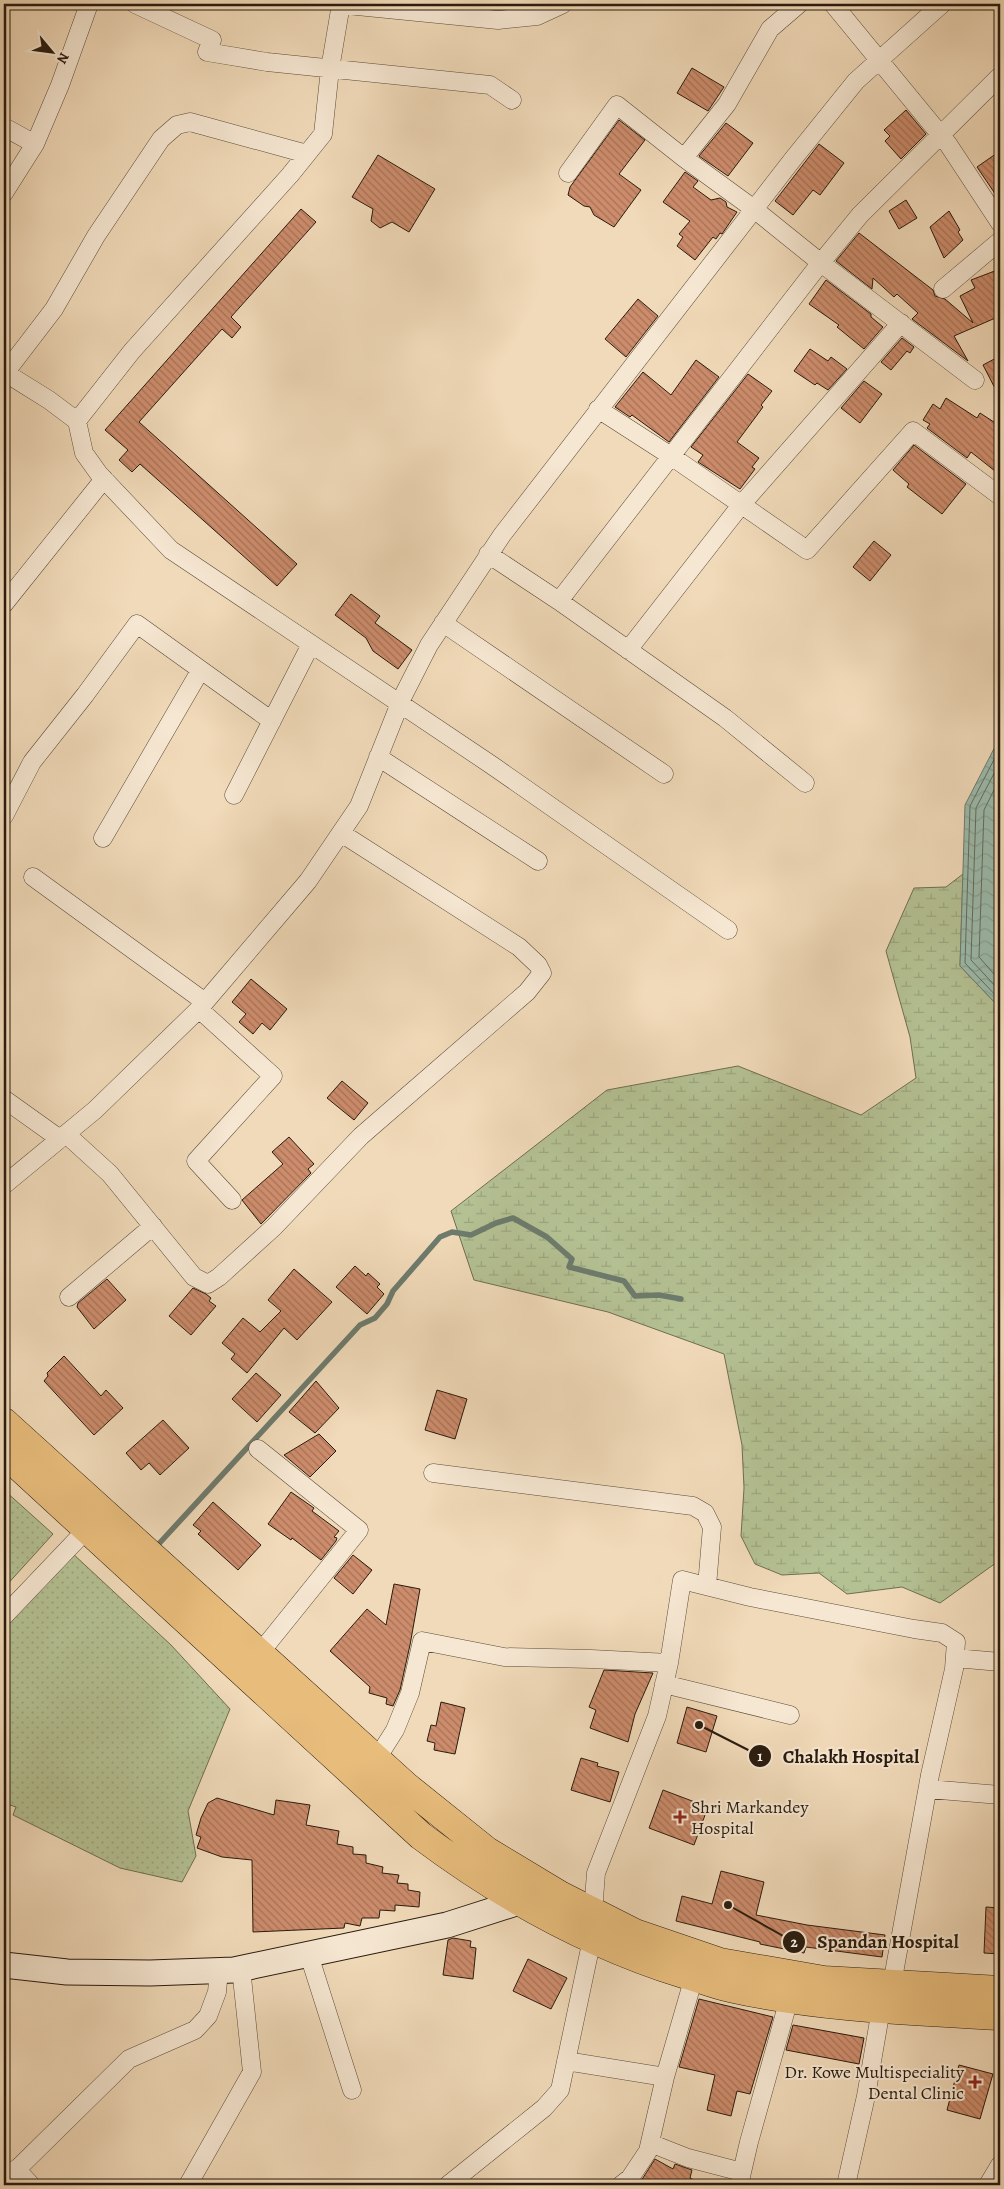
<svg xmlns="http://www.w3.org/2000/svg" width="1004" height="2189" viewBox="0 0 1004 2189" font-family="Alegreya,serif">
	<defs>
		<pattern id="grass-dots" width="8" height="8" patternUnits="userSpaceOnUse" patternTransform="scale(1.25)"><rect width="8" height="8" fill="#b4c193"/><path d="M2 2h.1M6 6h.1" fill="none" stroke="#9ba57e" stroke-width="1.8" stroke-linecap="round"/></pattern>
		<pattern id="wetland-marsh" width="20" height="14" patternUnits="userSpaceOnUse" patternTransform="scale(1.25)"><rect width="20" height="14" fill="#b4c193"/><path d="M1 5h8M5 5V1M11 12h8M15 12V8" fill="none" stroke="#9ba57e"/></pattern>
		<pattern id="water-waves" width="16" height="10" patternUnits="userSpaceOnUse" patternTransform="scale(1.25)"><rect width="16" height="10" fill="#9bbbac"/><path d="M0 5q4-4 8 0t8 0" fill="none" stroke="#86a093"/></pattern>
		<pattern id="building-back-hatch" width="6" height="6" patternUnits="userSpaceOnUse" patternTransform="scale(1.25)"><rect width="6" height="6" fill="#cd8c6c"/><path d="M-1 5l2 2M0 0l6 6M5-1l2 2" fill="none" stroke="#a67257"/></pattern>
	</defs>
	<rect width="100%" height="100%" fill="#f1dab9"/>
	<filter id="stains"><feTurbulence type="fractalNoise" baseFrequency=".004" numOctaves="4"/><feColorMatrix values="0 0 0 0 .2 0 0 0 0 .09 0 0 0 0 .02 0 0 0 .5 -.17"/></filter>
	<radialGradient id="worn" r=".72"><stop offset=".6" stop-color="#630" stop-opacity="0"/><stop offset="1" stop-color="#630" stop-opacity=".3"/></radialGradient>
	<!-- grass -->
	<path fill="url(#grass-dots)" stroke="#6e6e50" d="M4 1490 53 1534 4 1588Z
		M71 1552 171 1645 230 1709 188 1811 196 1856 182 1882 120 1868 13 1815 16 1807 4 1803V1629Z"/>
	<!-- wetland -->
	<path fill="url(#wetland-marsh)" stroke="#6e6e50" d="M963 874 960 966 1000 1008V1560L940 1603 902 1587 847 1594 819 1573 782 1575 755 1564 741 1536 744 1488 742 1445 724 1354 608 1312 474 1280 451 1211 607 1090 738 1066 861 1115 916 1078 910 1037 886 951 914 888 946 887Z"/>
	<!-- water -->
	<path fill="url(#water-waves)" stroke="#6d7b6d" d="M1000 737V1008L960 966 965 805Z"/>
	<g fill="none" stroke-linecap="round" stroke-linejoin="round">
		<!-- shore -->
		<path stroke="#626b5d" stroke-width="1" d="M1000 748 970 806 965 963 1000 1000
			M1000 762 976 808 971 960 1000 991
			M1000 778 984 810 979 957 1000 981"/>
		<!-- stream -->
		<path stroke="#6d7b6d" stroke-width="5.5" d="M155 1548 360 1325 375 1318 387 1304 393 1291 440 1237 452 1232 471 1235 496 1223 513 1218 547 1237 572 1259 569 1267 624 1281 635 1296 659 1295 681 1299"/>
	</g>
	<!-- building -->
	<path fill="url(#building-back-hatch)" stroke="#291b0e" d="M692 68 724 87 708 111 677 93Z
		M906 110 926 134 901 159 885 141 890 136 884 130Z
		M619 120 645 140 619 174 641 190 614 227 594 215 590 207 584 206 568 195 570 187Z
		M726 123 753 143 728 176 699 156Z
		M819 144 844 163 820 195 813 190 793 215 775 201Z
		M1000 151V201L977 167Z
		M378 155 435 189 409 232 392 222 380 228 371 221 373 209 352 197Z
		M685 172 698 181 693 187 711 200 720 198 726 202 727 207 737 212 722 234 720 233 716 239 713 237 695 260 677 246 683 237 679 234 690 221 663 202Z
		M906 200 917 218 899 229 889 211Z
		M301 209 316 222 231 317 241 327 232 338 222 329 139 422 297 564 277 586 140 464 132 472 119 460 128 450 105 430Z
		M949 211 960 230 958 232 963 240 944 258 930 227Z
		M859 233 933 290 935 296 945 299 973 323 960 296 975 288 971 280 1000 269V316L954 336 968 361 912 319 918 313 897 294 894 297 873 278 872 289 836 261Z
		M826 280 871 314V317L883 327 864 349 837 327 839 325 809 304Z
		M638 299 658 316 626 357 605 339Z
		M902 338 914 347 910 353 907 351 891 370 881 362Z
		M810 349 828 361 831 357 847 369 828 390 817 383 815 385 794 371Z
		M1000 356V398L983 365Z
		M696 360 719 377 669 442 632 415 630 417 615 407 643 372 671 395Z
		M748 374 772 391 761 405 763 407 737 442 759 458 752 467 755 469 740 489 698 462 703 455 691 447Z
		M864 381 882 394 860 423 841 408Z
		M946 398 977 418 980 413 1000 426V475L971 452 967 458 927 428 930 424 923 420 933 404 940 409Z
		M914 445 966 484 942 514 907 487 909 484 893 470Z
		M874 541 891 555 870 581 853 567Z
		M351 594 380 616 375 623 412 650 398 669 373 651 366 638 335 615Z
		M251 979 287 1009 270 1030 262 1023 253 1034 239 1022 246 1014 232 1002Z
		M342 1081 368 1103 354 1120 327 1098Z
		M289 1137 314 1164 308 1169 311 1173 261 1224 242 1200 283 1164 272 1152Z
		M355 1266 366 1276 368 1273 380 1284 377 1287 384 1294 367 1314 336 1287Z
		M294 1269 332 1302 297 1340 284 1328 247 1373 231 1359 235 1354 222 1343 243 1318 260 1332 281 1311 268 1300Z
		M107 1279 126 1300 94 1329 77 1307 78 1303Z
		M193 1288 206 1294 211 1298 209 1301 216 1306 191 1335 169 1316Z
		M64 1356 101 1396 106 1390 123 1408 94 1435 44 1381 48 1376 47 1373Z
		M256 1373 281 1395 257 1422 232 1399Z
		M316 1381 339 1408 315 1433 289 1412Z
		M437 1390 467 1399 455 1439 425 1430Z
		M163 1420 189 1448 160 1475 149 1463 141 1470 126 1453Z
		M319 1434 336 1451 310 1477 284 1455Z
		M291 1492 314 1508 312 1511 339 1531 334 1537 337 1538 336 1541 321 1560 292 1538 291 1540 268 1524Z
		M213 1502 261 1545 238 1570 198 1534 201 1531 193 1525Z
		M353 1555 372 1570 353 1594 334 1578Z
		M394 1584 420 1589 410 1645 400 1690 393 1706 386 1704 387 1698 369 1693 370 1687 330 1651 367 1609 386 1625Z
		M604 1670 653 1673 635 1714 628 1742 590 1728 596 1710 589 1707Z
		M441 1702 465 1708 455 1754 434 1750 435 1743 427 1741 431 1725 436 1726Z
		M687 1707 717 1716 706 1752 677 1743Z
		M581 1758 598 1763 597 1766 619 1772 610 1802 571 1790Z
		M663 1790 708 1807 694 1845 649 1828Z
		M217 1798 274 1815 276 1800 310 1805 306 1825 339 1831 337 1844 353 1847V1854L366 1855V1863L383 1867 382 1873 399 1875 397 1883 408 1884V1890L420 1892 419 1907 395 1905V1911L380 1910 379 1918H362L360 1926 345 1923 344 1928 253 1932 252 1860 222 1857 197 1848 201 1837 196 1835 201 1818 208 1803Z
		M721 1871 764 1882 756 1915 807 1925 885 1935 882 1957 806 1947 804 1953 760 1944V1942L676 1921 682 1896 712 1904Z
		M986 1907 1000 1908V1954L984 1953Z
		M453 1938 471 1941 470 1947 476 1948 473 1979 443 1975 448 1940Z
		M528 1959 567 1978 551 2009 513 1991Z
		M699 1999 773 2017 750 2094 737 2091 731 2116 707 2110 715 2075 679 2067Z
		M793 2025 864 2038 859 2064 786 2050Z
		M959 2065 993 2074 980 2119 947 2110Z
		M655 2159 673 2169 675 2164 692 2170 690 2178 704 2185H649L641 2181Z"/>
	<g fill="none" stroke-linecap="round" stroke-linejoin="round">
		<defs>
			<path id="street" d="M135 4 212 40 207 52 267 62 490 85 512 100
				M337 4 498 20 537 16 563 4
				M833 4 948 144 1000 223
				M4 127 35 144 4 193
				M35 144 60 85 89 4
				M684 158 727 104 770 29 799 4
				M568 173 617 105 684 158 754 209 821 263 975 380
				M943 289 1000 241
				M4 372 49 400 77 421 84 453 99 474 171 550 493 766 728 930
				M5 373 54 309 96 236 161 139 177 125 190 122 307 154
				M598 409 671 456 807 550 913 431 1000 496
				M77 421 132 351 290 175 323 134 330 69 341 4
				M488 554 559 601 725 718 805 783
				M559 601 815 270 860 215 1000 76
				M4 604 104 479
				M443 623 664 774
				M628 650 741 505 901 323
				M378 757 538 861
				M234 795 311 644
				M4 816 32 762 85 695 137 624 272 721
				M103 838 200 671
				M33 877 205 1002
				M199 1009 273 1076 196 1161 232 1200
				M4 1099 60 1139
				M66 1134 110 1174 194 1277 208 1284 219 1277 274 1227 361 1136 527 992 542 973 538 965 519 947 341 833
				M4 1185 95 1110 199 1009 308 881 359 806 402 698 429 645 502 535 793 159 856 81 942 4
				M69 1297 153 1226
				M258 1449 359 1530 259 1654
				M433 1473 693 1506 705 1513 712 1527 707 1586
				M4 1616 87 1529
				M955 1658 1000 1662
				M664 1684 790 1715
				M376 1760 395 1730 410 1693 422 1641 504 1657 591 1659 669 1663
				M928 1789 1000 1795
				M593 1912 596 1873 657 1716 669 1663 682 1580 750 1597 914 1629 942 1633 956 1642 954 1669 930 1775 892 1984
				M309 1955 352 2090
				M566 2061 665 2077
				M650 2143 688 2158 742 2172
				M16 2169 31 2185
				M4 2182 129 2059 195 2030 208 2016 217 1992 219 1970
				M188 2185 252 2072 241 1968
				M448 2185 544 2108 560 2090 592 1939
				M621 2185 630 2178 648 2151 665 2077 694 1977
				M739 2185 749 2142 789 1999
				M846 2185 866 2096 881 2009
				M988 2185 1000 2165"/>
			<path id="secondary" d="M4 1965 67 1972 150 1973 234 1970 447 1925 519 1902"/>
			<path id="highway" d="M4 1422 406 1786 487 1851 560 1895 635 1933 720 1962 824 1980 1000 1990
				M4 1453 421 1836C501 1896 587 1944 683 1974 699 1978 714 1985 730 1988 819 2008 910 2011 1000 2016"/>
		</defs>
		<!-- street casing -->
		<use href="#street" stroke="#5b4b39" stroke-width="19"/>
		<!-- secondary casing -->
		<use href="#secondary" stroke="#291b0e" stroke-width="27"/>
		<!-- highway casing -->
		<use href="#highway" stroke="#291b0e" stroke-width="29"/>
		<!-- street -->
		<use href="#street" stroke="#f6e7d2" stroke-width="18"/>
		<!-- secondary -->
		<use href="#secondary" stroke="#f6e7d2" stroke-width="25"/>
		<!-- highway -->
		<use href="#highway" stroke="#e8bd7c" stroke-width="28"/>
	</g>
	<!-- markers -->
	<g fill="#8f2418" stroke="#f6e7d2" stroke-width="2">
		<path d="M677.5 1809.5h5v5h5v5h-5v5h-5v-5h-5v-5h5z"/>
		<path d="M972.5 2074.5h5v5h5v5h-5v5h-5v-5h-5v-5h5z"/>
	</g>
	<g text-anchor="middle" stroke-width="4" stroke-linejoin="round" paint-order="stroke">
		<!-- poi labels -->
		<g font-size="18" fill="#291b0e" stroke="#f6e7d2" text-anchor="start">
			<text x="691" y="1813">Shri Markandey<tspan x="691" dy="21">Hospital</tspan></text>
			<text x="964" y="2078" text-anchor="end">Dr. Kowe Multispeciality<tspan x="964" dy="21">Dental Clinic</tspan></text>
		</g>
	</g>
	<!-- callouts -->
	<path fill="none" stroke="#291b0e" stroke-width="2" d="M699 1725L760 1756M728 1905L794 1942"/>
	<g fill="#291b0e" stroke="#f6e7d2" stroke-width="2">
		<circle cx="699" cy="1725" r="5"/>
		<circle cx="728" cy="1905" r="5"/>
		<circle cx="760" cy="1756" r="12"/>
		<circle cx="794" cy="1942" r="12"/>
	</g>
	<g font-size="15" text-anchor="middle" font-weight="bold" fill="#fff">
		<text x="760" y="1761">1</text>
		<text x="794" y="1947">2</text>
	</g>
	<g font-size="19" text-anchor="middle" font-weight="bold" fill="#291b0e" stroke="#f6e7d2" stroke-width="4" stroke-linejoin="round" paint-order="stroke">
		<text x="851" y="1763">Chalakh Hospital</text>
		<text x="888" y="1948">Spandan Hospital</text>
	</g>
	<!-- margin -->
	<rect width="1004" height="2189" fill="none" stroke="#f1dab9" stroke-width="20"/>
	<rect x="5" y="5" width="994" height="2179" fill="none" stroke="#291b0e" stroke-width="2.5"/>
	<rect x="10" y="10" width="984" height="2169" fill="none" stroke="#291b0e"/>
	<!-- north arrow -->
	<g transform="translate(52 52) rotate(119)" stroke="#f6e7d2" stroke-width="4" paint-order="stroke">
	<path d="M0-4L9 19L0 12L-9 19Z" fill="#291b0e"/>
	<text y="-8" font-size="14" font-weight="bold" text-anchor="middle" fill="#291b0e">N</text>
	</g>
	<rect width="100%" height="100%" filter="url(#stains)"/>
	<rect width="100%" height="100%" fill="url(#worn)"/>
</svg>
